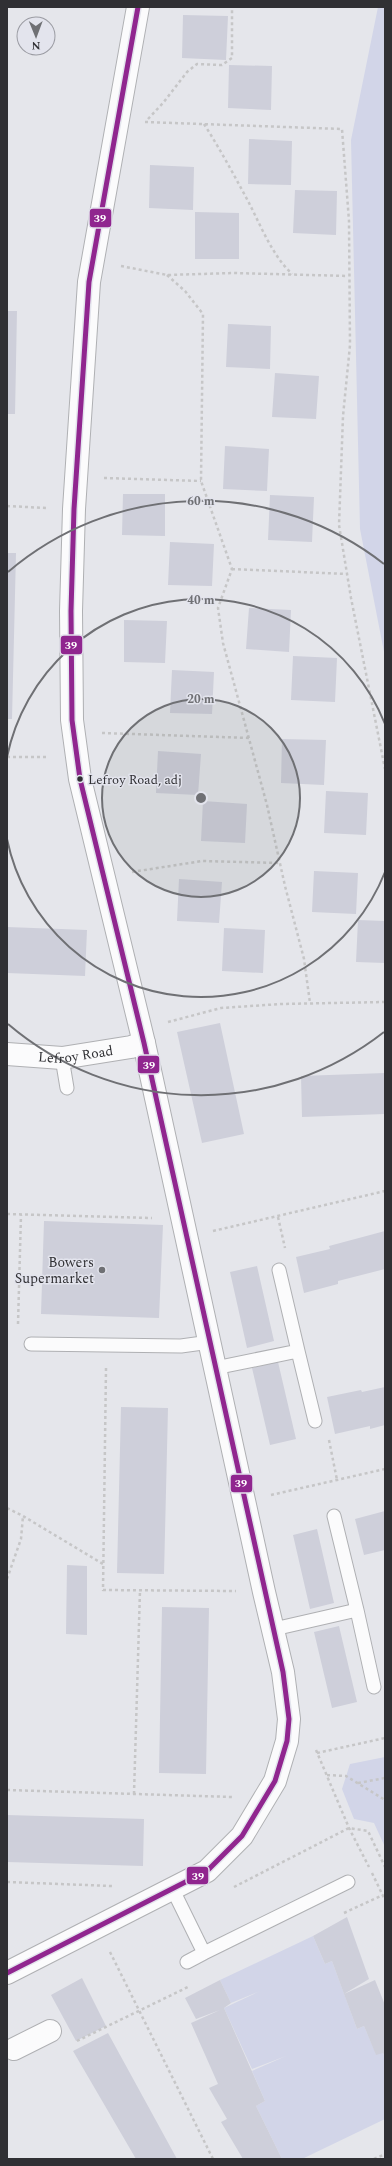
<svg xmlns="http://www.w3.org/2000/svg" width="392" height="2166" viewBox="0 0 392 2166" font-family="Spectral,serif">
	<rect width="100%" height="100%" fill="#e5e6eb"/>
	<!-- green -->
	<path fill="#d2d5e8" d="M378 7H385V657L360 529 351 140Z
		M385 1757V1847L374 1823 354 1819 342 1789 350 1764Z
		M313 1936 325 1964 332 1961 357 2029 364 2026 376 2054 382 2051 385 2058V2119L302 2159H282L256 2106 265 2101 252 2071 286 2056 252 2069 224 2008 260 1991 231 2003 220 1980Z"/>
	<!-- building -->
	<path fill="#cecfda" d="M183 15 228 16 226 60 182 58Z
		M229 65 272 66 271 110 228 108Z
		M249 139 292 141 291 185 248 184Z
		M150 165 194 167 193 210 149 208Z
		M295 190 337 191 336 235 293 233Z
		M195 212 239 213V259H195Z
		M7 311H17L15 414H7Z
		M228 324 271 326 270 369 226 367Z
		M275 373 319 376 316 419 272 417Z
		M225 446 269 449 267 491 223 489Z
		M123 494H165V536L122 535Z
		M270 495 314 497 312 542 268 540Z
		M170 542 214 544 212 586 168 585Z
		M7 553H16L12 719H7Z
		M249 608 291 610 289 652 246 649Z
		M124 620 167 621 165 663 124 662Z
		M293 656 337 658 335 702 291 700Z
		M172 670 214 672 212 714 170 713Z
		M282 739 326 740 324 785 281 783Z
		M158 751 201 754 198 795 156 793Z
		M326 791 368 793 366 835 324 833Z
		M203 801 247 804 245 843 201 841Z
		M314 871 358 873 356 914 312 912Z
		M179 879 222 882 219 923 177 921Z
		M358 920 385 921V963L356 962Z
		M7 927 87 930 85 976 7 973Z
		M224 928 265 930 263 973 222 971Z
		M220 1023 244 1134 202 1143 177 1032Z
		M385 1073V1114L302 1117 301 1076Z
		M44 1221 163 1225 159 1318 41 1314Z
		M385 1231V1269L338 1281V1284L304 1293 296 1257 330 1249 329 1246Z
		M257 1266 274 1341 247 1348 230 1272Z
		M278 1362 296 1439 270 1445 252 1368Z
		M385 1387V1425L370 1429V1426L335 1434 327 1397 361 1390 362 1392Z
		M121 1407 168 1408 164 1574 117 1573Z
		M385 1511V1550L364 1555 355 1519Z
		M317 1529 334 1603 310 1609 293 1535Z
		M67 1565 87 1566V1635L66 1634Z
		M162 1607 209 1608 206 1774 159 1773Z
		M339 1626 357 1702 332 1708 314 1632Z
		M7 1815 144 1819 143 1866 7 1862Z
		M347 1917 369 1979 344 1994 332 1961 325 1964 313 1936Z
		M82 1978 106 2026 76 2041 51 1995Z
		M220 1980 231 2003 224 2008 265 2101 256 2106 282 2159H243L221 2122 227 2119 209 2088 218 2084 191 2023 220 2010 196 2019 185 1998Z
		M375 1980 385 2005V2058L383 2053 376 2055 364 2026 357 2029 344 1994Z
		M108 2033 177 2159H136L73 2051Z"/>
	<g fill="none" stroke-linecap="round" stroke-linejoin="round">
		<defs>
			<path id="service" d="M62 1058 67 1088
				M279 1270 298 1351
				M31 1344 181 1346 210 1342
				M215 1368 298 1351 315 1421
				M334 1516 357 1610
				M274 1629 357 1610 374 1687
				M172 1888 204 1953 348 1882
				M187 1962 204 1953"/>
			<g id="minor">
				<path id="s1" d="M7 1054 62 1058 131 1047 144 1043"/>
				<path d="M7 1973 207 1871 242 1836 275 1781 287 1741 289 1719 283 1672 264 1592 144 1043 80 779 72 720 71 611 74 509 89 282 138 7"/>
				<path d="M14 2049 50 2031"/>
			</g>
		</defs>
		<!-- service casing -->
		<use href="#service" stroke="#afb0b3" stroke-width="15"/>
		<!-- minor casing -->
		<use href="#minor" stroke="#afb0b3" stroke-width="24"/>
		<!-- path -->
		<path stroke="#c6c6c7" stroke-width="2.5" stroke-dasharray="3 3" stroke-linecap="butt" d="M148 119 163 103 187 72 197 64 222 65 232 58V7
			M145 122 342 129 349 221 350 345 343 416 339 525 351 598 385 769
			M204 124C220 149 234 175 248 201 261 226 272 255 292 274
			M121 266 167 275 234 273 348 276
			M167 275 185 291 203 314 201 481 232 569 218 608 223 643 267 805 285 886 304 959 310 1003
			M104 478 201 481
			M7 506 46 508
			M232 569 347 574
			M102 733 250 738
			M7 757H48
			M132 872 202 861 280 863
			M168 1022 221 1008 281 1004 385 1002
			M7 1214 152 1218
			M278 1217 285 1248
			M213 1231 385 1191
			M18 1324 21 1215
			M106 1368 103 1590 236 1591
			M329 1440 337 1480
			M271 1495 385 1469
			M7 1508 23 1516 103 1564
			M7 1579 21 1539 23 1516
			M316 1750 349 1828 369 1867
			M317 1753 385 1738
			M327 1775 346 1776 385 1800
			M358 1783 385 1778
			M7 1790 232 1797
			M134 1794 140 1590
			M372 1873 385 1900
			M7 1882 112 1886
			M234 1887 349 1828 368 1831 385 1867
			M344 1913 383 1895
			M110 1952 213 2159
			M77 2041 190 1986
			M374 2159 385 2154"/>
		<!-- service -->
		<use href="#service" stroke="#fbfbfc" stroke-width="13"/>
		<!-- minor -->
		<use href="#minor" stroke="#fbfbfc" stroke-width="22"/>
		<defs>
			<path id="bus-1" d="M7 1973 207 1871 242 1836 275 1781 287 1741 289 1719 283 1672 144 1043 80 779 72 720 71 611 74 509 89 282 138 7"/>
		</defs>
		<!-- bus-1 casing -->
		<use href="#bus-1" stroke="#e3e4ed" stroke-width="8"/>
		<!-- bus-1 -->
		<use href="#bus-1" stroke="#90268f" stroke-width="5"/>
	</g>
	<!-- distance rings -->
	<circle cx="201" cy="798" r="99" fill="#6f7074" fill-opacity=".12"/>
	<g fill="none" stroke="#6f7074" stroke-width="2">
		<circle cx="201" cy="798" r="99"/>
		<path d="M385 872A198 198 0 0 1 7 839M7 757A198 198 0 0 1 385 724"/>
		<path d="M384 1032A297 297 0 0 1 8 1024M8 572A297 297 0 0 1 384 564"/>
	</g>
	<!-- markers -->
	<circle fill="#303034" stroke="#e3e4ed" stroke-width="1.5" cx="80" cy="779" r="3.5"/>
	<circle fill="#6f7074" stroke="#e3e4ed" stroke-width="1.5" cx="102" cy="1270" r="4"/>
	<g text-anchor="middle" stroke-width="3" stroke-linejoin="round" paint-order="stroke">
		<!-- bus labels -->
		<g font-size="13" fill="#303034" stroke="#e3e4ed" text-anchor="start">
			<text x="88" y="784">Lefroy Road, adj</text>
		</g>
		<!-- street labels -->
		<g font-size="14" fill="#303034" stroke="#e3e4ed">
			<text dy="5" stroke="none"><textPath href="#s1" startOffset="69">Lefroy Road</textPath></text>
		</g>
		<!-- poi labels -->
		<g font-size="14" fill="#303034" stroke="#e3e4ed" text-anchor="end">
			<text x="94" y="1267">Bowers<tspan x="94" dy="16">Supermarket</tspan></text>
		</g>
	</g>
	<circle cx="201" cy="798" r="6" fill="#6f7074" stroke="#e3e4ed" stroke-width="2"/>
	<g font-size="12" text-anchor="middle" font-weight="bold" fill="#6f7074" stroke="#e3e4ed" stroke-width="3" stroke-linejoin="round" paint-order="stroke">
		<text x="201" y="505">60 m</text>
		<text x="201" y="604">40 m</text>
		<text x="201" y="703">20 m</text>
	</g>
	<g stroke="#e3e4ed" stroke-width="1.5">
		<rect x="89" y="208" width="23" height="20" rx="4" fill="#90268f"/>
		<rect x="60" y="635" width="23" height="20" rx="4" fill="#90268f"/>
		<rect x="137" y="1055" width="23" height="19" rx="4" fill="#90268f"/>
		<rect x="230" y="1474" width="23" height="19" rx="4" fill="#90268f"/>
		<rect x="186" y="1866" width="23" height="19" rx="4" fill="#90268f"/>
	</g>
	<g font-size="11" text-anchor="middle" font-weight="bold" fill="#fff">
		<text x="100" y="222">39</text>
		<text x="71" y="649">39</text>
		<text x="149" y="1069">39</text>
		<text x="241" y="1487">39</text>
		<text x="198" y="1880">39</text>
	</g>
	<!-- border -->
	<rect width="392" height="2166" fill="none" stroke="#303034" stroke-width="16"/>
	<!-- north arrow -->
	<g transform="translate(36 36) rotate(179)"><circle r="19" fill="#e3e4ed" stroke="#9b9ca3"/>
	<path d="M0-3L7 15L0 10L-7 15Z" fill="#6f7074"/>
	<text y="-6" font-size="11" font-weight="bold" text-anchor="middle" fill="#303034">N</text>
	</g>
</svg>
